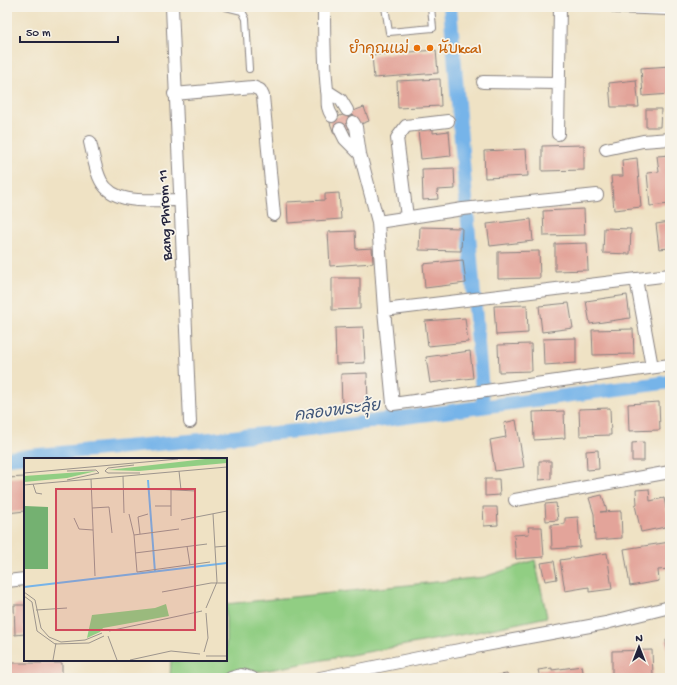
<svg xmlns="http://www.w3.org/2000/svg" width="677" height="685" viewBox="0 0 677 685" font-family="'Gochi Hand','Playpen Sans Thai',sans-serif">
	<rect width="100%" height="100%" fill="#f7f3e8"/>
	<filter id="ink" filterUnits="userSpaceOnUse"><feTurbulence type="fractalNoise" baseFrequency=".025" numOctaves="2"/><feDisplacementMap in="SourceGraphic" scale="8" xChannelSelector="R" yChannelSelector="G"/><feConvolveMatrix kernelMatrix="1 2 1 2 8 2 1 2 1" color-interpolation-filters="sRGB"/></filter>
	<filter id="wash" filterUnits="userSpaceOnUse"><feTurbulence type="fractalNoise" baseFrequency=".012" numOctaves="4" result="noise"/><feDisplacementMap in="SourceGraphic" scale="16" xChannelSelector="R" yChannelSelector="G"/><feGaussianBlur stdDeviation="0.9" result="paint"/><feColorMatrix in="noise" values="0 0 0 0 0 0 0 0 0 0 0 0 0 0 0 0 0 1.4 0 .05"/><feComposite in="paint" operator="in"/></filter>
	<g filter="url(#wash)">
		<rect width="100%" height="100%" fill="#efe2c4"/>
		<!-- green -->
		<path fill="#91ce83" stroke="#5a785f" d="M535 560 547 617 477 632 263 671 252 672 241 670 227 673 220 678H170L171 660H226V604L484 577Z"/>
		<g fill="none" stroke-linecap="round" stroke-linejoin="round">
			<!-- canal -->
			<path stroke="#76b4e9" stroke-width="14" d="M450 7 483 403
				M7 458 308 430 670 382"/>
		</g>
		<g id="blocks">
			<!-- building -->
			<path fill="#e3a49a" d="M436 50 438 73 374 78 372 55Z
				M670 66V94L643 96 641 68Z
				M440 79 441 106 398 108 397 81Z
				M636 80 639 107H611L609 83Z
				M364 107 369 121 334 134 329 120Z
				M646 109H661L660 127H646Z
				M433 128V133L449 131 451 156 421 159 418 130Z
				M584 145V170L542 171V146Z
				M526 149 528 176 485 178 484 151Z
				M670 155V204L650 206 647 173 659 172 657 156Z
				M637 158 641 207 614 210 611 176H623L622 160Z
				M454 168 455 189 437 190 438 199 423 200 422 169Z
				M339 193 341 219 288 223 287 202 325 200V194Z
				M584 209 585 235 544 236 543 211Z
				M531 219 533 241 490 246 487 224Z
				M670 222V248L659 249 656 224Z
				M420 227 462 228 461 251 419 250Z
				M604 228 631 229 630 254 603 253Z
				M355 231 356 249 372 248 373 263 330 266 328 232Z
				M587 243 588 270 555 271V244Z
				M539 251 540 278 498 279V252Z
				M463 260 466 283 425 288 423 264Z
				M332 278H360V309L332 310Z
				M627 295 630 318 590 324 586 301Z
				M569 303 573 328 542 332 539 306Z
				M527 305 528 333 496 335 494 306Z
				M465 318 468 342 428 346 425 321Z
				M363 327 365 363 336 364 335 328Z
				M633 329 634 354 593 355 592 330Z
				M576 338V363L544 365 543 339Z
				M531 344 532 371 499 372 498 345Z
				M470 351 473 378 430 383 426 357Z
				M367 373 368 405 342 406 341 374Z
				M659 402 660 430 629 431 628 404Z
				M610 408 611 435 580 436 579 409Z
				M564 411 565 438 534 440 533 412Z
				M516 420 524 467 495 471 490 440 506 437 504 423Z
				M644 442V461H632V443Z
				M598 450 599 469 587 470 586 451Z
				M539 461H551V479L539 480Z
				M25 477V511L7 513V478Z
				M485 479H499L500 495 485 496Z
				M649 489 650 501 664 498 670 526 641 532 635 505 637 504 636 490Z
				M602 495 607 511 600 512 621 511 622 538 595 540 594 514 589 498Z
				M556 503 558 520 546 521 545 504Z
				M483 507H497L498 525 484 526Z
				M578 517 580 547 552 549 551 525 565 524V518Z
				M528 527H542L544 557 516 559 514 535 529 534Z
				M670 542V569L658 570 659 581 630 586 624 549Z
				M607 553 612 589 589 592V587L565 591 560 560Z
				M554 561 557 579 545 581 541 563Z
				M14 605H25V634L15 635Z
				M666 640H670V669H669Z
				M652 650 653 676 612 678V651Z
				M10 663H62V678H10Z
				M582 666 584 678H540L538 670 552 668V670Z
				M507 674 508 678H487V677Z"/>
		</g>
	</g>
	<g filter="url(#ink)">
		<use href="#blocks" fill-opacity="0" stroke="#888280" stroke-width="1"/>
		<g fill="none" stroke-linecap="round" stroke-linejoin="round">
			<defs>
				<path id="service" d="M226 7 242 11 246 19 249 69
					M385 7 389 32 433 28 431 7"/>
				<path id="minor" d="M172 7 190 422
					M324 7C324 35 324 62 327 90 329 102 325 105 332 116
					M616 7 670 9
					M483 82 559 83
					M327 91 341 100 347 110
					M174 94 253 87 260 90 263 96 274 215
					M353 122 356 127 360 154 378 222 384 310 393 404 670 365
					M340 129 345 139 360 154
					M558 134 560 7
					M90 142C93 154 95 170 101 181 115 207 154 199 179 200
					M606 149 643 141 670 139
					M407 217 397 138 406 126 448 121
					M378 222 463 209 597 195
					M636 279 652 367
					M384 310 670 275
					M515 500 670 472
					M7 581 25 579
					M231 678 241 675 252 678
					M320 678 443 653 606 623 670 607"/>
			</defs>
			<!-- service casing -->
			<use href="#service" stroke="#888280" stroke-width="8"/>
			<!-- minor casing -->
			<use href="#minor" stroke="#888280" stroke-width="14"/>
			<!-- service -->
			<use href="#service" stroke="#fff" stroke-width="6"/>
			<!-- minor -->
			<use href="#minor" stroke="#fff" stroke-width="12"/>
		</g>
	</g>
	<!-- markers -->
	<g fill="#e8710a" stroke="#f7f3e8" stroke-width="1.5">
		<circle cx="417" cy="48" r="4"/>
		<circle cx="430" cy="48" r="4"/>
	</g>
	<g text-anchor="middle" stroke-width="3.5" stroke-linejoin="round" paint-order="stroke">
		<!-- food labels -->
		<g font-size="15" fill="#c56008" stroke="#f7f3e8" text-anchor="end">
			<text x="409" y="53">ยำคุณแม่</text>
			<text x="438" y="53" text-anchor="start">นับkcal</text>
		</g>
		<!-- street labels -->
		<g font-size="15" fill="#22223b" stroke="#f7f3e8">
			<text transform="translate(164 215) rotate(-93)" y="5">Bang Phrom 11</text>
		</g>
		<!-- water labels -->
		<g font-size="16" font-style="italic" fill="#3f5578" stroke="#f7f3e8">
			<text transform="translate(337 409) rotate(-7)" y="6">คลองพระลุ้ย</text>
		</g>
	</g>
	<!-- overview -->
	<g transform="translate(24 458)">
		<rect width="203" height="203" fill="#efe2c4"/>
		<path d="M181 1H203V5L115 13 84 12ZM72 13 43 20 0 24V18ZM142 146 145 158 79 170 76 174 63 180 68 157 131 150Z" fill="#91ce83"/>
		<path d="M1 48 24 49V111H0Z" fill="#74b171"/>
		<path fill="none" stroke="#76b4e9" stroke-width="2" d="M124 22 131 114M0 129 203 105"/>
		<path fill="none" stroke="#9d958d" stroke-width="1" d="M110 7 84 10 81 13 84 15H116M155 13 157 32M0 15 154 1M99 18 100 55M67 21 71 118M43 22 75 15 72 12 43 13M9 26 12 35 18 36M0 27 203 9M131 31 172 33M131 48H147M68 50 85 49 88 75M105 56 110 77 113 114 186 104M147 58V32M50 60 55 71 69 72M157 62 203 53M116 76 114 59 124 56M110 77 155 71M163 88 166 107M191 89 203 88M111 95 183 86M0 134 11 142 17 170 25 179 37 184 61 182 78 175M138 134 187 125H203M0 138 8 144 13 173 31 186 65 185 80 178M182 150 193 124 189 56M12 152 43 150M85 173 178 153M84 178 93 202M180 194 184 180 182 155M182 198H203M29 202 32 185M106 202 147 193 176 196"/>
		<path fill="#d1495b" fill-opacity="0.15" stroke="#d1495b" stroke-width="2" d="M32 31H171V172H32Z"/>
		<rect width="203" height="203" fill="none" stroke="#22223b" stroke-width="2"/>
	</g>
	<!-- margin -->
	<rect width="677" height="685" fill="none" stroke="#f7f3e8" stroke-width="24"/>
	<!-- north arrow -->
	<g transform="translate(639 647)" stroke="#f7f3e8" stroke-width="3" paint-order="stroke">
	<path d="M0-3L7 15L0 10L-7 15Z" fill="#22223b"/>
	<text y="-6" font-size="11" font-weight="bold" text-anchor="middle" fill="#22223b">N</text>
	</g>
	<!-- scale -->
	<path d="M20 36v6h98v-6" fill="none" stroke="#22223b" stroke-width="2"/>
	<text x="26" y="36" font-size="12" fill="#22223b" stroke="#f7f3e8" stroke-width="3" paint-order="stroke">50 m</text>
</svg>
